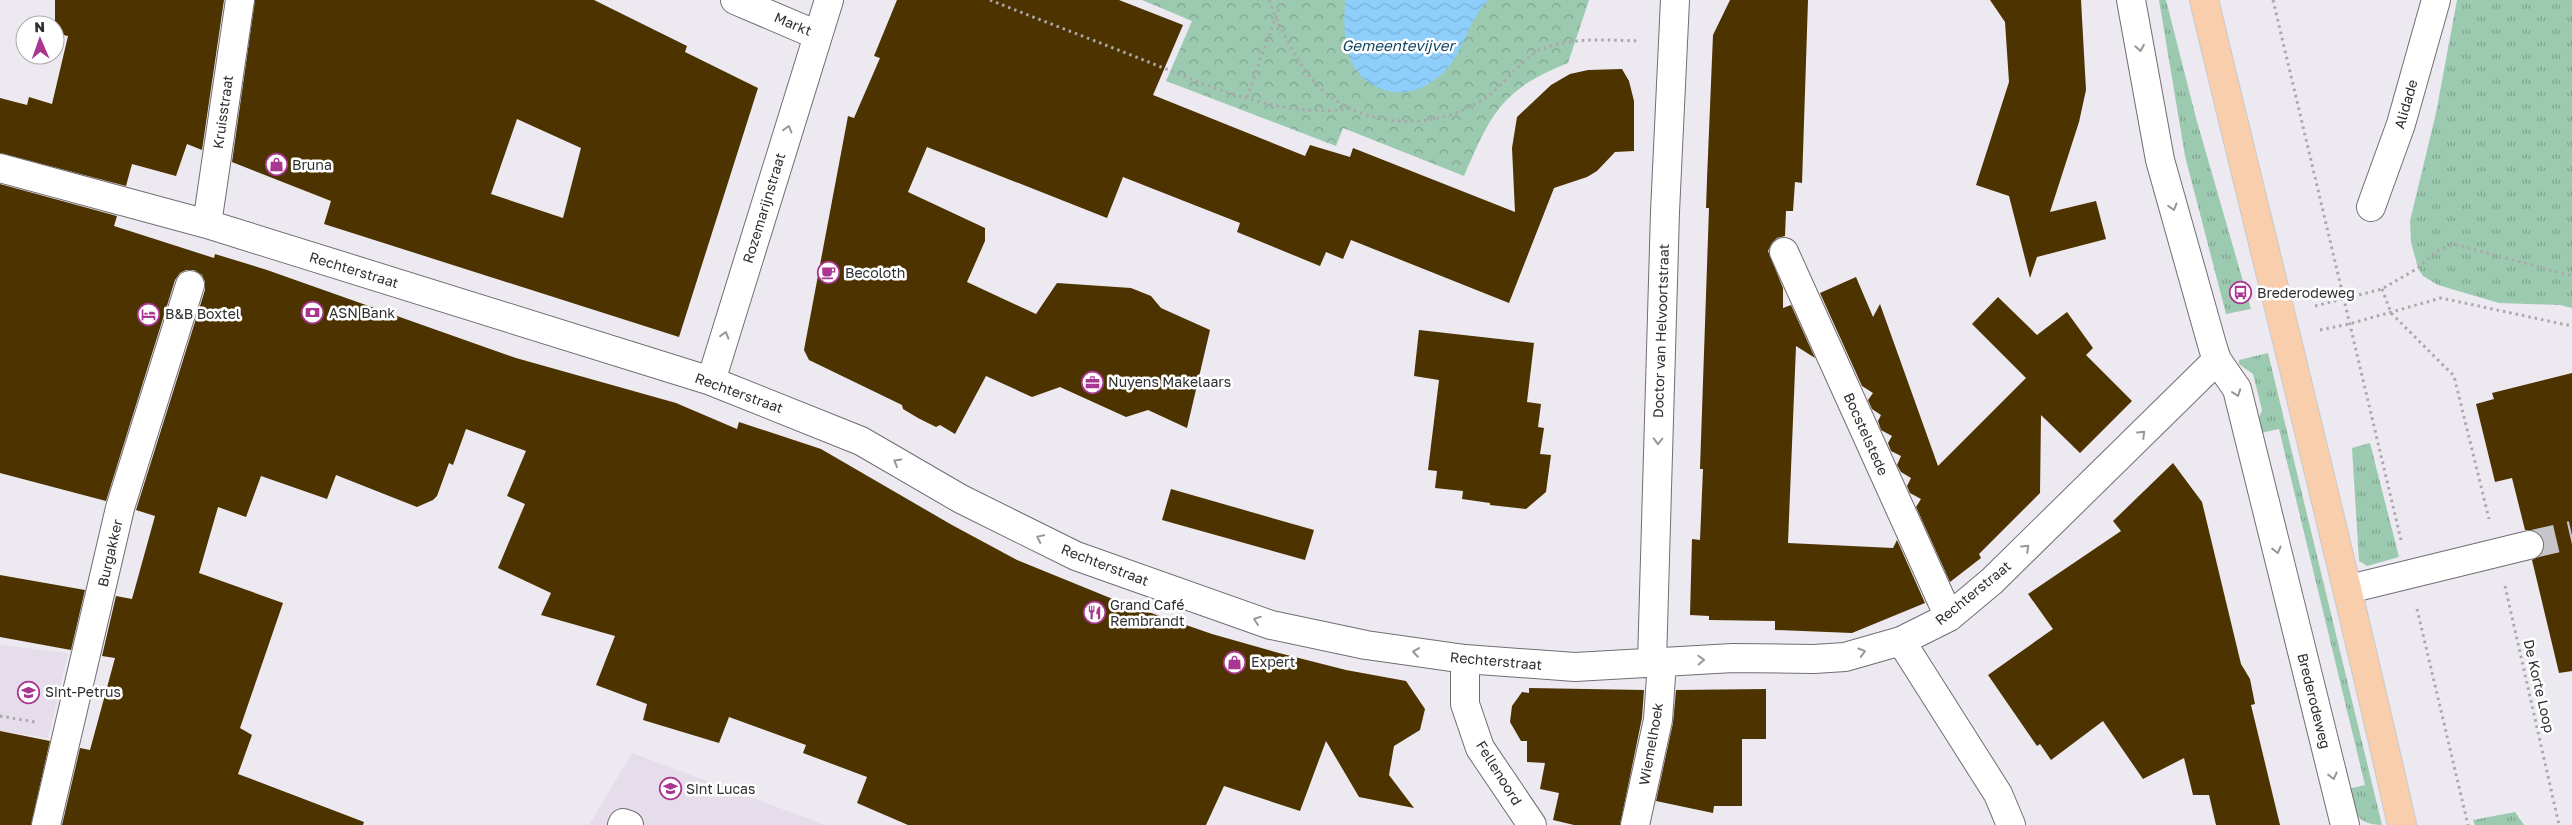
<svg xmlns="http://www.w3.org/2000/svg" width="2572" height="825" viewBox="0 0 2572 825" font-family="'Golos Text',sans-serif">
	<defs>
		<pattern id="grass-tufts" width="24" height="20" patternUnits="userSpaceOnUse" patternTransform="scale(1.25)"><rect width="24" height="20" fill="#9bcab1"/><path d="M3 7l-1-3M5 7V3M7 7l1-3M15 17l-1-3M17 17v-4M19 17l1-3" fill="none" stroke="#7fa490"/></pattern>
		<pattern id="forest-crowns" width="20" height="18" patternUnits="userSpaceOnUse" patternTransform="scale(1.25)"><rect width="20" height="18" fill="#9bcab1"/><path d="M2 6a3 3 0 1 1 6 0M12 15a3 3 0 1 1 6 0" fill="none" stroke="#7fa490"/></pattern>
		<pattern id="water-waves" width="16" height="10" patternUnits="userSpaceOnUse" patternTransform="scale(1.25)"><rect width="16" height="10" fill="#8ecefa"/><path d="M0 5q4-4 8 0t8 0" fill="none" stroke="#7bb1d7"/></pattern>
	</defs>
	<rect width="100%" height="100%" fill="#ede9f0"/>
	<!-- built -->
	<path fill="#e5ddea" d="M0 645 68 653 48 738 0 731Z
		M632 753 825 825H589Z"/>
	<!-- grass -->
	<path fill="url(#grass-tufts)" d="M2159 0H2166L2196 118 2251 309 2226 314 2185 156Z
		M2457 0H2572V308L2560 305 2499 303 2438 285 2423 276 2418 268 2411 242 2410 221 2436 113Z
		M2268 353 2382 825C2357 825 2352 811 2348 789L2365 785 2279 429 2261 433 2257 423 2262 410 2253 374 2239 364V360Z
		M2370 443 2399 557 2367 566 2359 561 2352 448Z
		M2515 812 2524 825H2475L2473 820Z"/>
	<!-- forest -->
	<path fill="url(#forest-crowns)" d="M1142 0H1589L1568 63C1502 89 1491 113 1464 176L1343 128 1336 146 1166 81 1192 21Z"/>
	<!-- water -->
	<path fill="url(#water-waves)" d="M1345 0H1488C1472 16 1467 38 1456 56 1438 86 1404 103 1373 85 1341 66 1344 32 1345 0Z"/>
	<!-- building -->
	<path fill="#4c3300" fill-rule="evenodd" d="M55 0H224L202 150 187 144 176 176 132 164 126 186 0 153V98L27 105 29 97 52 104 68 36 55 33Z
		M255 0H594L687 46 685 52 758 88 679 337 324 224 331 201 232 162ZM517 119 581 148 563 218 491 194Z
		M897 0H1119L1183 25 1153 95 1305 156 1310 145 1350 157 1353 148 1515 212 1512 148 1517 117 1551 85 1570 74 1588 70 1622 69 1629 81 1634 101V151L1615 152 1597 171 1587 177 1554 188 1509 303 1351 240 1343 259 1326 252 1320 266 1237 232 1240 223 1123 177 1107 218 927 147 908 192 985 228V241L967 282 1036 314 1057 283 1131 288 1151 296 1161 308 1210 330 1187 428 1148 410 1126 417 1060 387 1032 397 986 376 955 434 940 425 936 427 918 418 903 409 902 405 809 360 804 350 848 116 854 118 880 58 874 56Z
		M1730 0H1808L1802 183 1795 182 1793 211H1786L1785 236 1777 238 1772 243 1768 251 1783 288V308L1791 305 1815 358 1796 346 1788 543 1893 548 1897 540 1925 603 1852 633 1775 630V621L1709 620V616L1690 615 1692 539 1700 540 1703 469H1700L1709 208H1706L1707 179 1713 35Z
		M1990 0H2081L2086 90 2079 122 2050 212 2096 201 2106 239 2037 257 2030 278 2009 196 1976 185 2009 82 2005 22Z
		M0 184 117 216 114 226 214 258 215 254 267 270 516 358 676 403 737 429 739 422 821 449 952 525 1017 560 1125 604 1212 634 1279 653 1346 670 1406 681 1425 709 1420 730 1394 746 1389 775 1414 808 1359 797 1326 741 1300 811 1224 786 1206 825H908L857 803 867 777 803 753 806 745 729 717 719 743 643 720 647 704 596 685 615 636 541 615 551 593 498 568 525 504 507 496 526 451 466 429 453 465 449 463 437 496 433 500 417 507 336 475 327 499 261 476 246 517 218 507 199 573 283 603 240 728 252 735 238 774 364 822 363 825H62L80 748 90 750 115 658 102 656 116 596 132 599 155 516 136 510 205 290V282L202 275 194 270H186L180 273 175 280 106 501 0 473Z
		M1856 277 1873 317 1880 304 1938 466 2026 378 1972 324 1998 297 2037 335 2067 312 2093 348 2086 355 2132 401 2080 453 2041 415 2040 493 1979 554 1981 558 1950 582 1916 507 1921 499 1910 493 1907 486 1911 478 1901 472 1897 465 1901 456 1891 451 1888 443 1892 436 1881 430 1878 421 1881 415 1872 409 1868 400 1873 393 1862 386 1820 293Z
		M1419 330 1534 343 1527 402 1541 404 1538 427 1544 428 1540 454 1551 455 1546 492 1526 509 1490 505V503L1462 499 1463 491 1435 488 1437 471 1428 470 1439 380 1414 376Z
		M2572 373V671L2559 673 2532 560 2540 556 2544 549V541L2540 534 2534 530H2525L2512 478 2495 482 2476 404 2494 399 2492 393Z
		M2173 463 2202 502 2241 664 2250 679 2255 704 2251 705 2280 825H2216L2209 795H2193L2184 758 2143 779 2103 721 2051 760 2040 744 2037 746 1988 675 2053 629 2028 594 2121 531 2113 521Z
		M1171 489 1314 530 1305 560 1162 520Z
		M0 575 85 590 71 650 0 637Z
		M1529 688 1644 690 1642 718 1620 825H1574L1553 820 1559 793 1540 789 1545 763 1527 762V741H1521L1510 722 1512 706 1522 692 1529 693Z
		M1766 689V739H1742V806H1714L1713 813 1656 801 1673 723 1676 690Z
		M0 731 50 741 31 825H0Z"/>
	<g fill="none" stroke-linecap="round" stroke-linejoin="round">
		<!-- minor-tunnel -->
		<path stroke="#c7c4ca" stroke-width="28" stroke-dasharray="28 14" stroke-linecap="butt" d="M2529 545 2572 535"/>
		<defs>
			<path id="minor" d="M735 0 817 35
				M2131 0 2160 160 2213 348 2217 360 2237 389 2345 825
				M0 168 207 224 711 381 861 441 961 499 1076 556 1271 625 1366 645 1465 659 1575 667 1733 658 1814 659 1845 657 1901 641 1949 617 1992 581 2217 360
				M2371 207 2401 124 2436 0
				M207 224 240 0
				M1784 252 1949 617
				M711 381 829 0
				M2349 589 2529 545
				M1901 641 1998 794 2011 825
				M1465 659V704L1480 748 1532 825
				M1652 662 1665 212 1675 0
				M46 825 120 508 190 285
				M622 825 623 823 629 825
				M1635 825 1658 720 1662 662"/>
			<path id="major" d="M2204 0C2270 275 2340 549 2402 825"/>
		</defs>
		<!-- minor casing -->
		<use href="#minor" stroke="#716d73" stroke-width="30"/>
		<!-- major casing -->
		<use href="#major" stroke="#c9c9c9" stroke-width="30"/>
		<!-- path -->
		<path stroke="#aba8ad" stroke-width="3" stroke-dasharray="2.5 4" stroke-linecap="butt" d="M990 0C1040 20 1091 39 1141 59 1207 85 1276 118 1349 109
			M1269 0C1278 26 1300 68 1320 88 1366 130 1437 132 1488 96 1505 84 1523 57 1542 49 1573 37 1607 40 1639 41
			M2273 0 2401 540
			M1247 97 1282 0
			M2382 289 2391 313 2454 376 2489 519
			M2315 306 2382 289 2418 268 2435 252 2454 244 2572 276
			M2320 330 2349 324 2441 298 2572 326
			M2505 586 2559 825
			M2417 609 2468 825
			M0 716 35 722"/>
		<!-- minor -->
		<use href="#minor" stroke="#fff" stroke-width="28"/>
		<!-- major -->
		<use href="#major" stroke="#f9cead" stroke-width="28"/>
	</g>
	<!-- one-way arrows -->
	<defs><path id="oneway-chevron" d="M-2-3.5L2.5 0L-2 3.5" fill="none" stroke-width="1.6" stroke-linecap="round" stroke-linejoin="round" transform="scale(1.25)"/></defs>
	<g stroke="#979698">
		<use href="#oneway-chevron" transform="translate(2140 48) rotate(80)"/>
		<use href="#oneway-chevron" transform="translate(788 129) rotate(-73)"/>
		<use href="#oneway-chevron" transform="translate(2173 207) rotate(75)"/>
		<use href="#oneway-chevron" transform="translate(725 335) rotate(-73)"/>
		<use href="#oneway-chevron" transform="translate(2237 393) rotate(70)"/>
		<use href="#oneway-chevron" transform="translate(2142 434) rotate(-44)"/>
		<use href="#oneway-chevron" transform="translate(1658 441) rotate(92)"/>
		<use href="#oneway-chevron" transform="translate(897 462) rotate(-150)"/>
		<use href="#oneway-chevron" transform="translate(1040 538) rotate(-154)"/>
		<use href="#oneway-chevron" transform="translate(2026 548) rotate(-44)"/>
		<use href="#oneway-chevron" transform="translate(2277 550) rotate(76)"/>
		<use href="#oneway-chevron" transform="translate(1257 620) rotate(-161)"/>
		<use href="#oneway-chevron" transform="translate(1416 652) rotate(-172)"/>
		<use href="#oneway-chevron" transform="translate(1862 652) rotate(-16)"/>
		<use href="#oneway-chevron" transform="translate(1701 660) rotate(-3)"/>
		<use href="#oneway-chevron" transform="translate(2333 776) rotate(76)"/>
	</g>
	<!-- icons -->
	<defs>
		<symbol id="shop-ring" viewBox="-11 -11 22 22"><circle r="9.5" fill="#fff" stroke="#a93690" stroke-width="1.5"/><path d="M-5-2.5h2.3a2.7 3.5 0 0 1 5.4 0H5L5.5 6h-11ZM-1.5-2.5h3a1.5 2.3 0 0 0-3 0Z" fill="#a93690"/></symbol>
		<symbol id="cafe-ring" viewBox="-11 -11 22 22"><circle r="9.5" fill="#fff" stroke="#a93690" stroke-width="1.5"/><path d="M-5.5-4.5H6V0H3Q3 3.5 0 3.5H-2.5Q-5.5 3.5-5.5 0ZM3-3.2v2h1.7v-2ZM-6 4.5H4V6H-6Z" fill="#a93690"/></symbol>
		<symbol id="bus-ring" viewBox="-11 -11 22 22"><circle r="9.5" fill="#fff" stroke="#a93690" stroke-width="1.5"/><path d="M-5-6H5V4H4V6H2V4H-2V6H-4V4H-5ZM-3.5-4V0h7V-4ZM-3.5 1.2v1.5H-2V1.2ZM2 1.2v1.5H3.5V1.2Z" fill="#a93690"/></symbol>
		<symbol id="bank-ring" viewBox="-11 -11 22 22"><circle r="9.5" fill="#fff" stroke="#a93690" stroke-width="1.5"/><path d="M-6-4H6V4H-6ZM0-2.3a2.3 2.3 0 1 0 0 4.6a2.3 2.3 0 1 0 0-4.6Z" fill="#a93690"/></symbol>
		<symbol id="hotel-ring" viewBox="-11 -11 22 22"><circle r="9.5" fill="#fff" stroke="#a93690" stroke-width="1.5"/><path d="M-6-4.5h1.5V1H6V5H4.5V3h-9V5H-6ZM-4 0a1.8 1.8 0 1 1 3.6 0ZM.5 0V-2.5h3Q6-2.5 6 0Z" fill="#a93690"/></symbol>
		<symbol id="office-ring" viewBox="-11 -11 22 22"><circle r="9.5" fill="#fff" stroke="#a93690" stroke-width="1.5"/><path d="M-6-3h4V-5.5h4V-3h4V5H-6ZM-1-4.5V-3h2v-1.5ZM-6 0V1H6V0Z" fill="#a93690"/></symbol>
		<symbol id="restaurant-ring" viewBox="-11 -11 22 22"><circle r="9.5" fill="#fff" stroke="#a93690" stroke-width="1.5"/><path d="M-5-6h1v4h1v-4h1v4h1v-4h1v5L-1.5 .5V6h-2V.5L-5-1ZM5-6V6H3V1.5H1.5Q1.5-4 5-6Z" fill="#a93690"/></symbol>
		<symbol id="school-ring" viewBox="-11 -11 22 22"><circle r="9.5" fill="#fff" stroke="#a93690" stroke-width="1.5"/><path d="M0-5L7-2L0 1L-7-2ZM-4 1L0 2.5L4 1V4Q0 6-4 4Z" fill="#a93690"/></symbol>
		<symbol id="university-ring" viewBox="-11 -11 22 22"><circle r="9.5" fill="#fff" stroke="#a93690" stroke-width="1.5"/><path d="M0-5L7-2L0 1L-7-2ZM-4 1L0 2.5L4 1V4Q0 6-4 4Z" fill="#a93690"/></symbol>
	</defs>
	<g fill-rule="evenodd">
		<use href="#shop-ring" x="264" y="152" width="25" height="25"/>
		<use href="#cafe-ring" x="816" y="260" width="25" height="25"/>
		<use href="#bus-ring" x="2228" y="280" width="25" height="25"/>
		<use href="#bank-ring" x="300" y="300" width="25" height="25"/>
		<use href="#hotel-ring" x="136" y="302" width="25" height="25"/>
		<use href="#office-ring" x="1080" y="370" width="25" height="25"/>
		<use href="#restaurant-ring" x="1082" y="600" width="25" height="25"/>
		<use href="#shop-ring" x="1222" y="650" width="25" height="25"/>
		<use href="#school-ring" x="16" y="680" width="25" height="25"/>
		<use href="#university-ring" x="658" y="776" width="25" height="25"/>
	</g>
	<g text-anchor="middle" stroke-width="5" stroke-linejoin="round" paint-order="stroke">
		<!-- street labels -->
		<g font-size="14" fill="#2f2e30" stroke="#fff">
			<text transform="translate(793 24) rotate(23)" y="5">Markt</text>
			<text transform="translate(2406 104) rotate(-74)" y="5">Alidade</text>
			<text transform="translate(223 112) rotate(-82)" y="5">Kruisstraat</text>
			<text transform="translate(764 208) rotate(-73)" y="5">Rozemarijnstraat</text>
			<text transform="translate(354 270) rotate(17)" y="5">Rechterstraat</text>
			<text transform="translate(1661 331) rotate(-88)" y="5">Doctor van Helvoortstraat</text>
			<text transform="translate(739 393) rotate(20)" y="5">Rechterstraat</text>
			<text transform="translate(1866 434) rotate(66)" y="5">Bocstelstede</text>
			<text transform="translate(110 553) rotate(-77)" y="5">Burgakker</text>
			<text transform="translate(1105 565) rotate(21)" y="5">Rechterstraat</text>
			<text transform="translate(1973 593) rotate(-39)" y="5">Rechterstraat</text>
			<text transform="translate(1496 661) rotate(5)" y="5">Rechterstraat</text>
			<text transform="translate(2539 686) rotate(77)" y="5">De Korte Loop</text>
			<text transform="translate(2314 701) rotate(76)" y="5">Brederodeweg</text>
			<text transform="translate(1651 744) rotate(-80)" y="5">Wiemelhoek</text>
			<text transform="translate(1499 773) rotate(58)" y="5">Fellenoord</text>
		</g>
		<!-- poi labels -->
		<g font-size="14" fill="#2f2e30" stroke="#fff" text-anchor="start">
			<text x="292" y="170">Bruna</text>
			<text x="845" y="278">Becoloth</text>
			<text x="2257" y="298">Brederodeweg</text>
			<text x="329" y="318">ASN Bank</text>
			<text x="165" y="319">B&amp;B Boxtel</text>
			<text x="1108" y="387">Nuyens Makelaars</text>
			<text x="1110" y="610">Grand Café<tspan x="1110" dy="16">Rembrandt</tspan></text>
			<text x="1251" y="667">Expert</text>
			<text x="45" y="697">Sint-Petrus</text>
			<text x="686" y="794">Sint Lucas</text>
		</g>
		<!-- water labels -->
		<g font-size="15" font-style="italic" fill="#144562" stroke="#fff">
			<text x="1398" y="51">Gemeentevijver</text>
		</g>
	</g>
	<!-- north arrow -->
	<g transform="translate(40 40) rotate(358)"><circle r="24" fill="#ffffff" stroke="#acabac"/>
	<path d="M0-4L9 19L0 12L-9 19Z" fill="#a93690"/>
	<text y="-8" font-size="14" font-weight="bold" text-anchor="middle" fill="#2f2e30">N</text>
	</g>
</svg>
